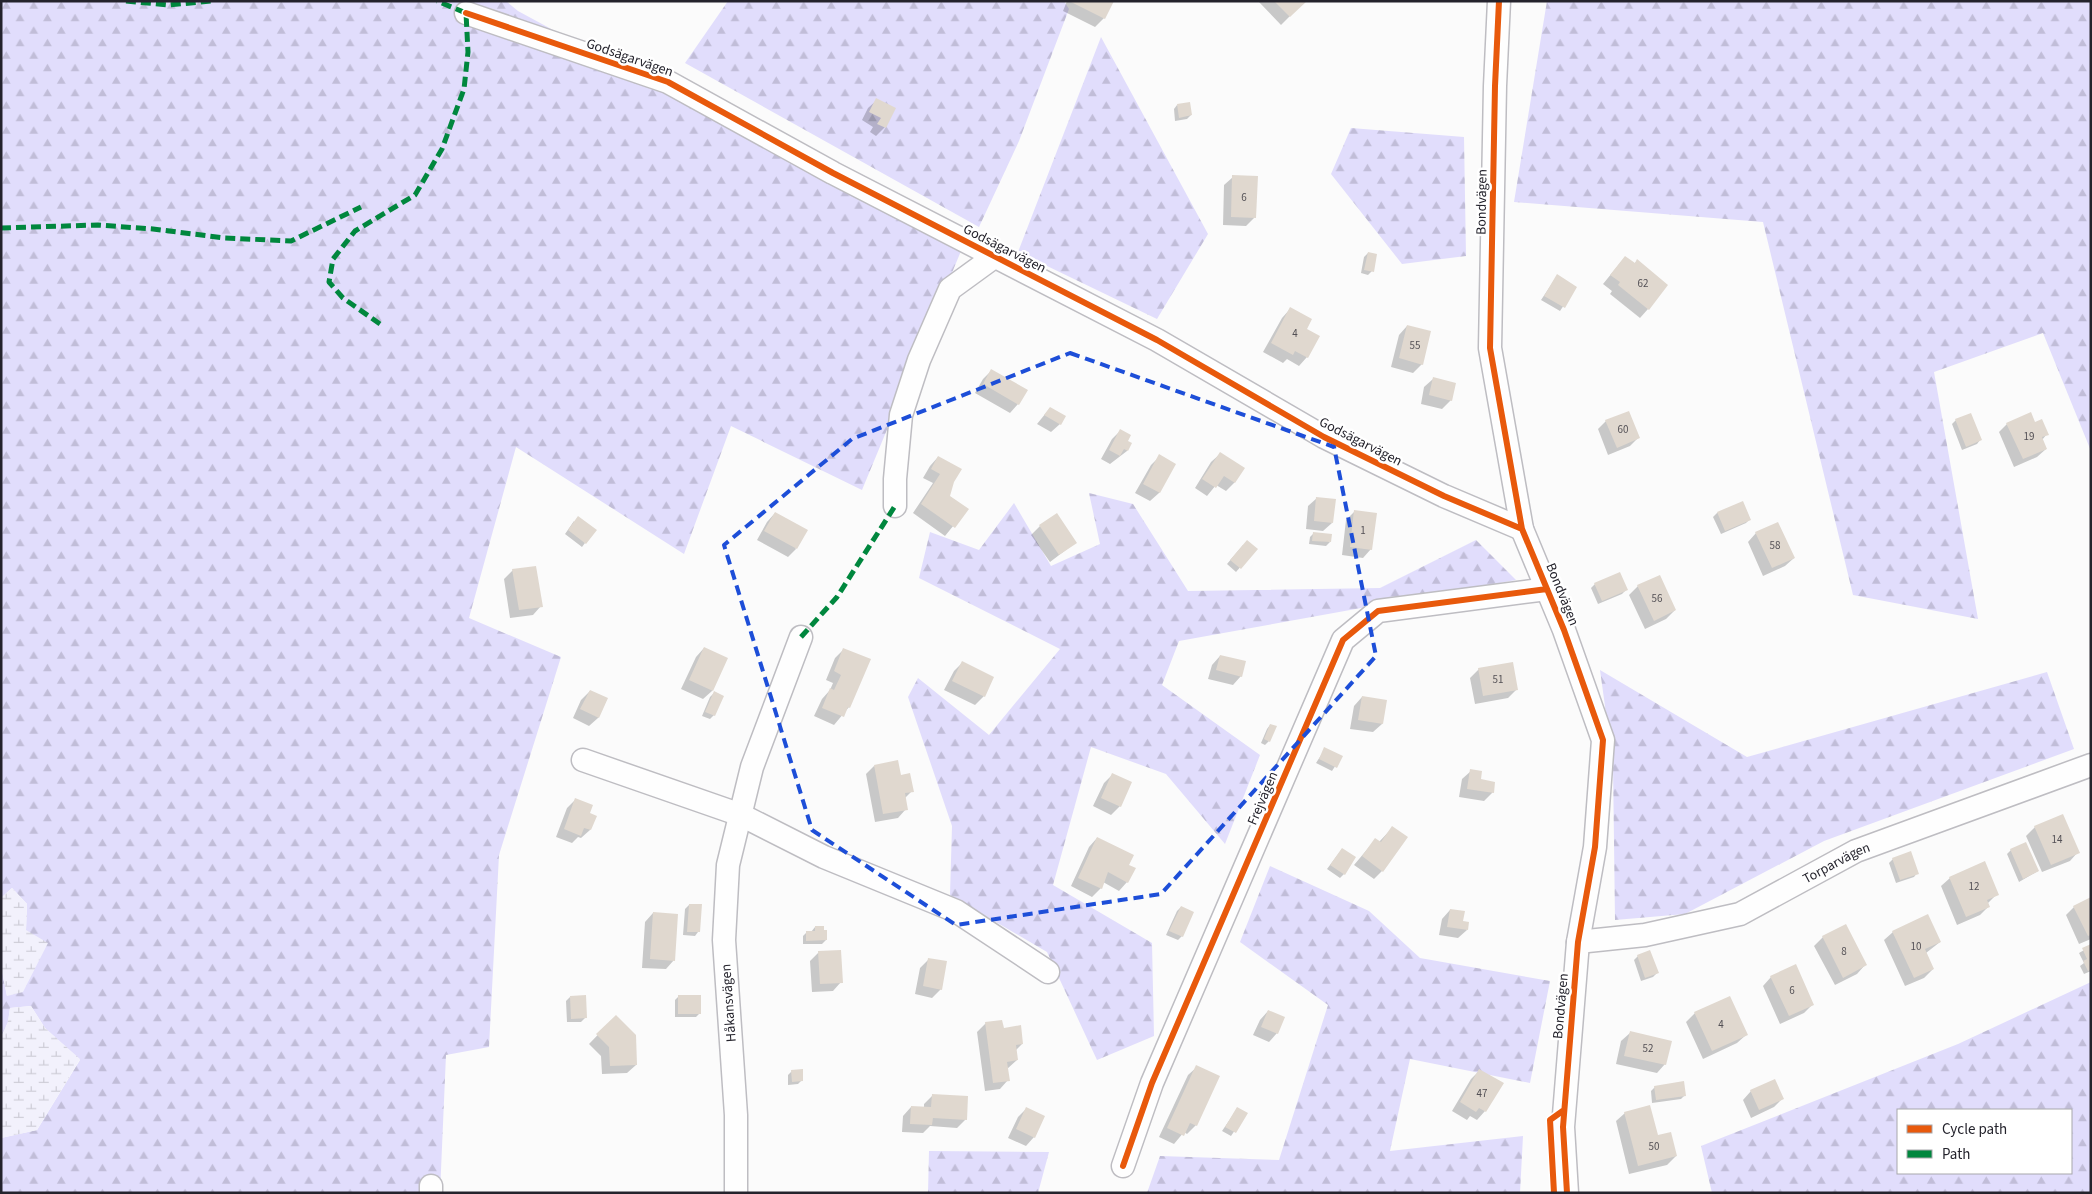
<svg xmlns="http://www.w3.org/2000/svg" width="2092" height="1194" viewBox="0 0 2092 1194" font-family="'Source Sans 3',sans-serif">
	<defs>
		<pattern id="forest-firs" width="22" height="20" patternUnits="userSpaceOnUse" patternTransform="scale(1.25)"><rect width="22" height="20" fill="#e1ddfc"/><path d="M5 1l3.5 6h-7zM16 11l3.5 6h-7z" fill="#c1bdd8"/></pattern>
		<pattern id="wetland-marsh" width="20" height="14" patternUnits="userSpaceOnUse" patternTransform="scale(1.25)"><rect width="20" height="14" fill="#f2f1fc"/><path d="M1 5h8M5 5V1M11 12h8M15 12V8" fill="none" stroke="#cfced8"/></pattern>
	</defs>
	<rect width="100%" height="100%" fill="#fbfbfb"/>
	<!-- forest -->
	<path fill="url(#forest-firs)" fill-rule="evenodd" d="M1 1H506L518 11 961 251 862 490 731 426 684 554 516 447 469 618 561 657 499 855 489 1047 446 1055 440 1193H1V1138L37 1130 80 1060 45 1028 31 1006 10 1008 8 1022 1 1037V966L7 996 26 930 27 904 12 888 1 898Z
		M728 1H1064L1069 9 1019 141 979 227 685 63Z
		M1547 1H2091V451L2043 333 1934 372 1978 619 1853 595 1763 222 1514 202Z
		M1101 37 1208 234 1157 319 1018 252Z
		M1351 128 1464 137 1466 256 1402 264 1331 174Z
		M1089 493 1133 504 1188 591 1380 588 1476 540 1516 580 1179 641 1162 685 1260 755 1225 844 1166 774 1091 747 1053 885 1152 943 1154 1036 1097 1060 1047 952 950 895 952 826 908 697 918 678 989 735 1060 649 919 578 930 532 979 550 1014 503 1051 566 1100 544Z
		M1600 670 1747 757 2047 672 2074 749 1824 841 1685 914 1615 920 1613 764Z
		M1270 866 1369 911 1420 958 1550 981 1530 1083 1410 1059 1390 1151 1523 1136 1520 1193H1147L1160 1156 1279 1160 1328 1005 1240 942Z
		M2091 982V1193H1712L1701 1146 1958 1044ZM1898 1110H2071V1173H1898Z
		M929 1151 1049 1152 1038 1193H928Z"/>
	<!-- wetland -->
	<path fill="url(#wetland-marsh)" d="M12 888 27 904 26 930 48 943 23 992 7 996 1 966V898Z
		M31 1006 45 1028 80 1059 37 1130 1 1138V1037L8 1022 10 1008Z"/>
	<!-- shadow -->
	<path fill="#0003" d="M1067 1H1112L1104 18 1095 27 1063 11Z
		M1258 1H1305L1281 25Z
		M877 100 885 127 876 136 870 132 873 127 862 120 868 108Z
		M1177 105 1191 115 1187 119 1175 121 1174 109Z
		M1233 177 1255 217 1246 226 1223 225 1224 185Z
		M1368 253 1372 271 1368 275 1361 273 1364 257Z
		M1625 257 1634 264 1638 260 1648 309 1640 318 1610 294 1612 291 1603 284Z
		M1557 276 1576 287 1560 311 1541 300Z
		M1290 309 1305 330 1307 357 1299 366 1287 359 1283 363 1263 352 1282 318Z
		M1407 326 1422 364 1413 373 1391 367 1399 335Z
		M992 370 1018 404 1010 413 975 393 983 379Z
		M1433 379 1451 400 1442 409 1421 404 1424 387Z
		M1050 408 1060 424 1051 432 1037 424Z
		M1956 420 1980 440 1977 444 1962 450 1952 424Z
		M1606 421 1638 438 1630 446 1608 455 1598 429Z
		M2035 423 2047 434 2042 440 2046 449 2037 457 2014 467 1999 432 2007 424Z
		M1121 430 1126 442 1130 444 1127 451 1110 464 1101 459 1112 439Z
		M1220 454 1243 469 1234 483 1226 491 1216 485 1207 496 1195 488 1211 462Z
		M1160 456 1174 465 1159 493 1150 501 1135 493 1151 465Z
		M938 457 953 482 949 496 967 509 945 536 913 513 933 483 923 478 930 466Z
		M1317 498 1332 523 1323 531 1306 529 1308 506Z
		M1743 503 1750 519 1746 523 1721 534 1713 517 1717 513Z
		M1355 511 1371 549 1363 558 1342 555 1346 520Z
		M775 513 796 549 788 557 757 540 767 522Z
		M574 521 585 543 582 547 565 534Z
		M1040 526 1075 543 1050 562 1031 535Z
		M1314 533 1330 542 1326 546 1309 544 1310 537Z
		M1756 533 1794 558 1785 566 1763 576 1748 542Z
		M1243 545 1256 549 1236 572 1227 564Z
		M513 570 541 606 533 615 510 618 504 579Z
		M1595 584 1626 590 1622 594 1598 604 1591 588Z
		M1638 586 1675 610 1666 619 1645 629 1629 595Z
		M704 648 726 658 712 691 703 699 681 689 696 657Z
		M844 649 849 707 834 725 814 716 822 699 830 690 833 683 826 680 835 658Z
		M1220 656 1241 676 1233 685 1208 679 1212 665Z
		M962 663 984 696 975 705 944 690 954 671Z
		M1479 669 1517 689 1508 698 1475 704 1470 678Z
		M590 691 607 699 598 718 589 726 573 718 581 700Z
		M714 693V715L710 719 702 716 710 697Z
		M1362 697 1385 701 1382 724 1373 732 1350 729 1354 706Z
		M1270 725 1269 741 1265 745 1261 743 1267 729Z
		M1325 749 1341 757 1332 771 1316 763Z
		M874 766 900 776 912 791 904 799 906 809 898 818 875 822 866 774Z
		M1471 771 1493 792 1484 801 1459 797 1462 779Z
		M1113 774 1120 806 1111 815 1093 806 1104 783Z
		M576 799 588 814 590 830 581 838 578 837 572 843 556 837 567 808Z
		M1393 827 1382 871 1374 879 1354 865 1375 840 1379 842Z
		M2035 827 2078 852 2070 861 2042 872 2026 836Z
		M1097 838 1128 865 1127 882 1119 891 1103 882 1101 888 1092 897 1071 886 1089 847Z
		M1342 849 1344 874 1340 878 1327 869Z
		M2011 850 2038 871 2019 882 2007 854Z
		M1893 859 1917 873 1914 877 1896 883 1889 863Z
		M1950 878 1997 894 1988 903 1989 906 1980 915 1957 925 1941 886Z
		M2091 899V939L2079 944 2066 915 2074 907Z
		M689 905 698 932 695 936 683 935 685 909Z
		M1181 907 1182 936 1178 940 1166 935 1177 911Z
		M1450 910 1467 930 1458 938 1439 935 1442 919Z
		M653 913 674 960 666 969 642 968 645 922Z
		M815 927 826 940 822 944H803V936L807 932H811Z
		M1893 932 1940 942 1926 953 1933 969 1924 978 1905 986 1884 940Z
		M1823 937 1865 965 1857 974 1835 985 1814 946Z
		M2091 946V971L2084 974 2080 966 2084 963 2079 953Z
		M819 952 841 982 833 991 812 992 810 961Z
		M1638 956 1657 973 1653 977 1641 981 1634 960Z
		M929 959 941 989 932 998 915 994 920 968Z
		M1771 977 1813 1004 1804 1013 1780 1024 1763 986Z
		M679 996 700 1013 696 1017H675V1000Z
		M570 997 585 1018 581 1022H567L566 1001Z
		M1268 1011 1277 1033 1269 1042 1253 1035 1260 1020Z
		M1695 1013 1746 1035 1737 1043 1703 1059 1686 1022Z
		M616 1016 636 1065 627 1073 602 1074 601 1056 589 1044Z
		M986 1023 1003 1029 1022 1044 1016 1050 1017 1060 1007 1069 1008 1080 1000 1089 985 1091 977 1032Z
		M1630 1033 1665 1064 1657 1073 1616 1064 1621 1041Z
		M1197 1067 1196 1125 1187 1134 1184 1132 1174 1144 1159 1137 1188 1075Z
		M1480 1070 1485 1111 1477 1120 1470 1116 1467 1120 1452 1111 1471 1079Z
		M792 1071 802 1080 798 1084 788 1085V1075Z
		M1655 1087 1685 1095 1681 1099 1652 1103 1651 1091Z
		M1751 1091 1782 1099 1774 1107 1751 1118 1743 1100Z
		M933 1095 966 1119 957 1128 930 1126 923 1133 902 1132 903 1116 911 1107 924 1108V1104Z
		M1026 1109 1034 1137 1026 1146 1008 1138 1018 1117Z
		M1237 1109 1246 1114 1231 1136 1222 1131Z
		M1625 1113 1657 1136 1676 1156 1667 1165 1629 1174 1616 1121Z"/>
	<!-- building -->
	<path fill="#e0d8cf" d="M1069 1H1114L1105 19Z
		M1274 1H1307L1290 17Z
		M876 98 896 108 886 128 877 124 881 118 869 112Z
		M1190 102 1192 115 1179 118 1177 104Z
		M1232 175 1258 176 1256 218 1231 217Z
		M1368 252 1377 254 1374 272 1364 270Z
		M1625 256 1635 263 1637 259 1668 285 1649 310 1618 285 1620 282 1610 275Z
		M1557 274 1577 287 1565 308 1544 296Z
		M1290 307 1312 319 1307 329 1320 336 1308 358 1295 351 1293 355 1271 343Z
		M1407 325 1431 331 1423 365 1399 358Z
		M991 369 1028 390 1019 405 983 384Z
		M1433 377 1456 383 1452 401 1429 395Z
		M1050 407 1066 416 1061 425 1044 415Z
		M1629 411 1640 438 1617 448 1605 420Z
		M2031 412 2035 422 2042 419 2049 435 2042 437 2047 449 2023 459 2006 423Z
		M1971 413 1982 440 1966 447 1955 419Z
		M1120 429 1131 435 1128 441 1132 443 1128 451 1124 449 1120 456 1109 450Z
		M1220 452 1245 468 1235 483 1224 476 1216 488 1202 479Z
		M1159 454 1176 464 1160 493 1143 484Z
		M938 456 962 469 954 482 950 496 969 509 955 528 921 504 940 474 931 469Z
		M1316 497 1336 499 1333 523 1314 521Z
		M1743 501 1751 520 1725 531 1717 512Z
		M1354 510 1377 513 1372 550 1350 547Z
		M775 512 808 530 797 549 764 531Z
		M1057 513 1077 543 1059 555 1039 525Z
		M578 516 597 530 586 544 568 530Z
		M1778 522 1795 558 1772 568 1755 532Z
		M1313 532 1332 534 1331 542 1312 541Z
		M1247 540 1258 549 1241 569 1230 560Z
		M536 566 543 607 519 610 512 569Z
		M1620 572 1628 590 1602 601 1594 583Z
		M1660 575 1676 610 1654 621 1637 585Z
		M704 647 728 658 713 691 689 680Z
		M843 648 871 659 850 708 848 707 844 717 822 708 830 688 834 690 841 675 834 671Z
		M1220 655 1246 661 1242 677 1216 670Z
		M962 661 994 677 985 697 952 681Z
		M1513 662 1518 690 1483 696 1478 668Z
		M590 690 608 698 599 718 580 709Z
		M714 691 724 696 715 716 705 712Z
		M1362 696 1387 700 1383 724 1358 720Z
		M1270 724 1277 726 1270 742 1264 739Z
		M1324 747 1343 756 1337 768 1319 759Z
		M898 760 901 775 910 773 914 792 905 793 908 810 883 814 874 765Z
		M1470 769 1482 771 1481 779 1495 782 1494 793 1467 789Z
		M1112 773 1132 782 1121 807 1101 798Z
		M575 798 593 805 590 813 597 816 591 830 584 828 581 836 564 829Z
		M2063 814 2080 853 2051 865 2034 826Z
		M1392 826 1408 837 1383 872 1362 856 1375 838 1381 842Z
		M1097 837 1134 855 1129 865 1136 868 1128 883 1108 872 1102 889 1078 878Z
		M2026 842 2039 871 2023 879 2010 849Z
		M1342 848 1356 857 1345 875 1330 865Z
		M1911 851 1919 874 1900 880 1892 858Z
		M1985 861 1999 895 1987 900 1990 907 1966 917 1949 877Z
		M2091 897V935L2088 936 2073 906Z
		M689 904H702L700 932H687Z
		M1181 906 1194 912 1183 937 1169 931Z
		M1450 909 1465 911 1463 921 1469 922 1468 930 1447 927Z
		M653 912 678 914 675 961 650 959Z
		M1928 914 1941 942 1925 949 1934 969 1914 978 1892 931Z
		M1846 924 1867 965 1843 978 1822 936Z
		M815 926H824V930H827V940L806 941V931H815Z
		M2091 944V970L2088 971 2083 961 2087 959 2082 948Z
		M841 950 843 983 820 984 818 951Z
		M1650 950 1659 973 1645 978 1637 955Z
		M928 958 947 961 942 990 923 986Z
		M1796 964 1814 1005 1789 1016 1770 976Z
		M586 995 587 1018 571 1019 570 996Z
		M678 995H701V1014H678Z
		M1730 996 1748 1035 1712 1051 1694 1012Z
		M1268 1010 1285 1017 1278 1034 1261 1027Z
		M616 1015 636 1035 637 1065 610 1066 609 1047 596 1034Z
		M1002 1020 1004 1028 1021 1025 1023 1044 1016 1045 1018 1060 1007 1062 1010 1081 993 1083 985 1022Z
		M1630 1031 1672 1041 1666 1065 1624 1056Z
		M1196 1065 1220 1076 1197 1126 1190 1123 1184 1136 1167 1128Z
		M803 1069V1081L792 1082 791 1070Z
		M1479 1069 1504 1083 1486 1112 1479 1108 1476 1112 1460 1102Z
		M1775 1079 1784 1099 1759 1110 1750 1090Z
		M1684 1081 1686 1096 1656 1100 1654 1086Z
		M932 1094 968 1096 967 1120 933 1118 932 1125 910 1124 911 1106 931 1107Z
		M1650 1105 1658 1135 1671 1132 1677 1156 1638 1166 1624 1112Z
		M1026 1107 1045 1116 1035 1138 1016 1129Z
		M1237 1107 1248 1113 1236 1133 1225 1127Z"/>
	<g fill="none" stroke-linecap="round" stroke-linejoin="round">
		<defs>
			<g id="minor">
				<path d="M1499 1 1495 86 1490 348 1522 529 1564 630 1603 740 1595 847 1578 942 1563 1127 1567 1193"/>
				<path d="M466 13 668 82 833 173 1157 340 1324 437 1444 496 1522 529"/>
				<path d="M895 506V479L901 415 919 360 950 289 994 257"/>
				<path d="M583 760 741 815 824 857 956 911 1048 972"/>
				<path id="s1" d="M1578 942 1645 935 1740 914 1856 851 2091 765"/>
				<path d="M1123 1166 1152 1083 1343 640 1378 611 1547 589"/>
				<path d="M431 1186V1193"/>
				<path d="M736 1193V1115L724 940 728 865 752 767 801 637"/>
			</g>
		</defs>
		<!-- minor casing -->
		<use href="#minor" stroke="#bebdc2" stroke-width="25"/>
		<!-- minor -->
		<use href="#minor" stroke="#fefefe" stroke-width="22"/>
		<!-- quiet -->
		<path stroke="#00873e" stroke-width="5" stroke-dasharray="10 5" stroke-linecap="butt" d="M126 1 168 5 212 1
			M1 228 98 225 153 229 225 238 291 241 361 207
			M380 324 343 298 329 282 333 259 355 231 415 195 442 149 464 89 468 52 466 13 437 1
			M801 637 837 597 895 506"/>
		<defs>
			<path id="cycleway" d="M1499 1 1495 86 1490 348 1522 529 1564 630 1603 740 1595 847 1578 942 1563 1127 1567 1193
				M466 13 668 82 833 173 1157 340 1324 437 1444 496 1522 529
				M1123 1166 1152 1083 1343 640 1378 611 1547 589
				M1554 1193 1550 1120 1564 1110"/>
		</defs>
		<!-- cycleway casing -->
		<use href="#cycleway" stroke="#fff" stroke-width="9"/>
		<!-- cycleway -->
		<use href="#cycleway" stroke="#e8590c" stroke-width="6"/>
	</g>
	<!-- marked area -->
	<path fill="none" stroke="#1d4ed8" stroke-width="4" stroke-dasharray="10 6" stroke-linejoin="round" d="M1070 353 1334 447 1376 656 1161 894 956 925 812 830 724 545 852 439Z"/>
	<g text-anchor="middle" stroke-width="5" stroke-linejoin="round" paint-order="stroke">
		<!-- number labels -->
		<g font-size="11" fill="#535055">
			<text x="1244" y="201">6</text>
			<text x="1643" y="287">62</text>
			<text x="1295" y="337">4</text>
			<text x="1415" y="349">55</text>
			<text x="1623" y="433">60</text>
			<text x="2029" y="440">19</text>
			<text x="1363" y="534">1</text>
			<text x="1775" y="549">58</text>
			<text x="1657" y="602">56</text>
			<text x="1498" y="683">51</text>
			<text x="2057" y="843">14</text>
			<text x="1974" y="890">12</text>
			<text x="1916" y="950">10</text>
			<text x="1844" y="955">8</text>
			<text x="1792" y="994">6</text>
			<text x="1721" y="1028">4</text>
			<text x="1648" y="1052">52</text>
			<text x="1482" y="1097">47</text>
			<text x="1654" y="1150">50</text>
		</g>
		<!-- street labels -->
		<g font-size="14" fill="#24232c" stroke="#fff">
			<text transform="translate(630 57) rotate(19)" y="5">Godsägarvägen</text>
			<text transform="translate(1481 202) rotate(-89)" y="5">Bondvägen</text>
			<text transform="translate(1005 248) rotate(27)" y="5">Godsägarvägen</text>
			<text transform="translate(1361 441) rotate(27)" y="5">Godsägarvägen</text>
			<text transform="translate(1563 594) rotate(68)" y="5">Bondvägen</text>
			<text transform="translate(1262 798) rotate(-67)" y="5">Frejvägen</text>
			<text dy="5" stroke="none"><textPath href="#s1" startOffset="274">Torparvägen</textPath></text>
			<text transform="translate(728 1003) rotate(-94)" y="5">Håkansvägen</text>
			<text transform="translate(1560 1006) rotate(-85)" y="5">Bondvägen</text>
		</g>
	</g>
	<!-- border -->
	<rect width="2092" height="1194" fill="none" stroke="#24232c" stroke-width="5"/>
	<!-- legend -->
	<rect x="1897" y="1109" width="175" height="65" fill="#ffffff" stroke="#a7a7ab"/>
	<rect x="1907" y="1125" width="25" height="8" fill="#e8590c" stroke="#a7a7ab"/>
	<text x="1942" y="1134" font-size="15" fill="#24232c">Cycle path</text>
	<rect x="1907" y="1150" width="25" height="8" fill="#00873e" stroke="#a7a7ab"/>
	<text x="1942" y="1159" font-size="15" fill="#24232c">Path</text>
</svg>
